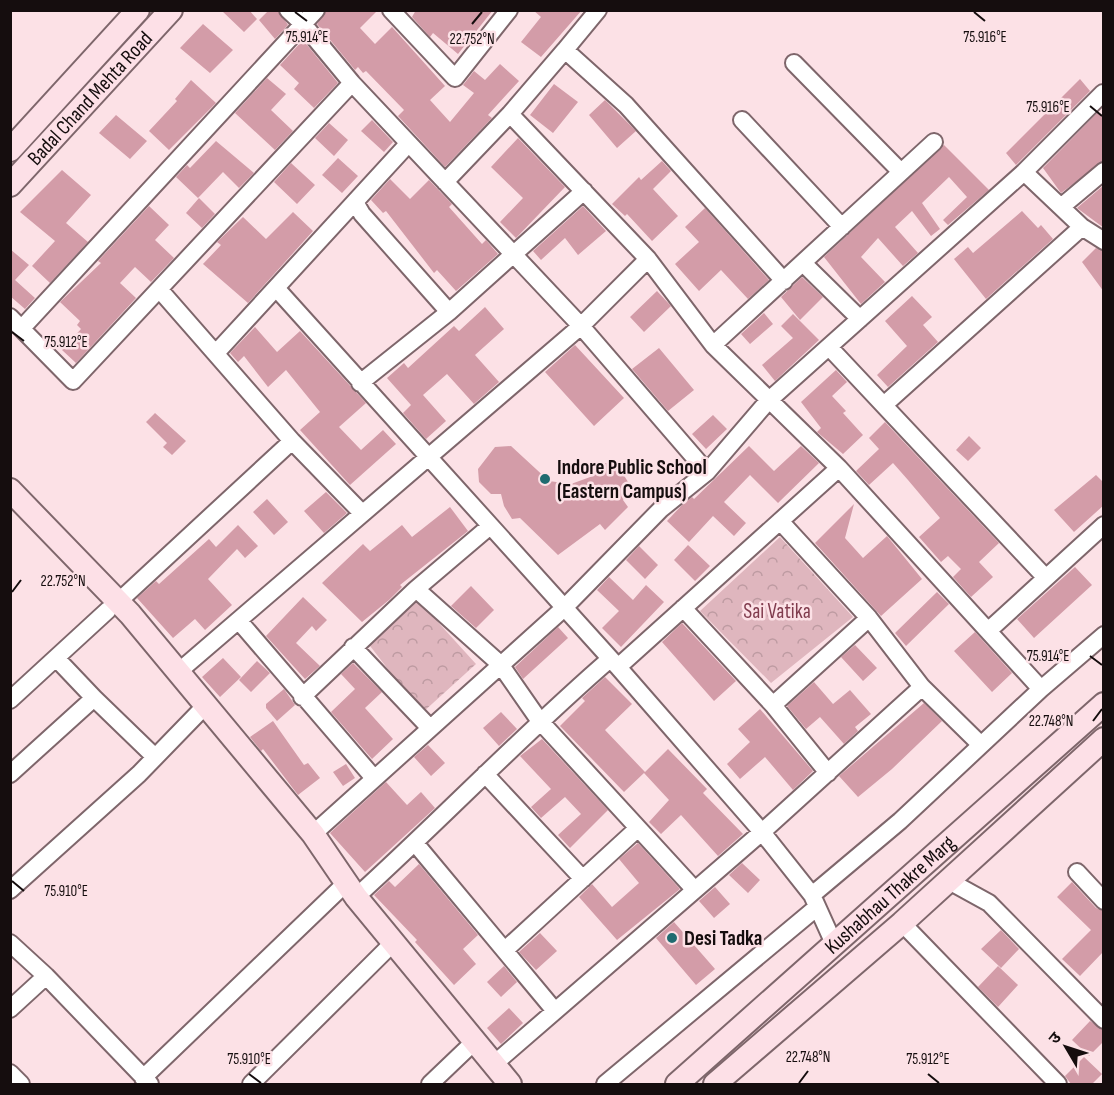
<svg xmlns="http://www.w3.org/2000/svg" width="1114" height="1095" viewBox="0 0 1114 1095" font-family="'Sofia Sans Condensed','Noto Sans Devanagari',sans-serif">
	<defs>
		<pattern id="park-crowns" width="20" height="18" patternUnits="userSpaceOnUse" patternTransform="scale(1.5)"><rect width="20" height="18" fill="#dfb6be"/><path d="M2 6a3 3 0 1 1 6 0M12 15a3 3 0 1 1 6 0" fill="none" stroke="#be9ba2"/></pattern>
	</defs>
	<rect width="100%" height="100%" fill="#fce1e6"/>
	<!-- park -->
	<path fill="url(#park-crowns)" d="M780 537 853 617 771 683 700 611Z
		M416 598 476 664 422 713 367 642Z"/>
	<!-- building -->
	<path fill="#d39ca8" d="M221 10H249L257 19 244 32Z
		M269 10H278L288 25 275 39 259 20Z
		M326 10H378L360 28 375 44 392 27 445 86 430 100 450 122 474 93 463 85 474 71 485 80 500 64 519 81 488 115 492 118 445 167 398 116 404 110 366 71 363 73 358 67 355 70 317 24Z
		M416 10H493L458 54 433 33 430 37 412 17Z
		M533 10H582L541 57 521 42 541 17Z
		M203 24 233 50 210 73 180 48Z
		M303 40 338 83 314 108 294 89 299 83 280 65Z
		M267 78 286 94 271 110 293 131 275 150 235 113Z
		M1080 79 1090 91 1016 165 1006 153Z
		M191 80 216 103 169 150 149 131 177 101 175 99Z
		M554 84 578 102 553 133 530 115Z
		M605 100 636 131 617 148 589 115Z
		M1098 112 1104 117V161L1061 193 1043 168Z
		M116 115 147 141 130 159 99 133Z
		M372 120 393 142 384 152 361 131Z
		M329 123 348 140 334 156 315 138Z
		M518 138 565 187 516 238 500 222 523 198 491 167Z
		M216 141 254 173 239 188 223 172 198 198 176 177 187 165 190 168Z
		M944 145 989 190 948 225 943 220 967 197 949 177 922 203 940 229 931 236 912 211 895 227 918 253 903 266 878 238 861 257 885 282 861 304 824 257Z
		M338 158 358 176 342 193 322 175Z
		M662 161 671 171 653 189 678 216 652 241 627 214 625 216 612 204 639 177 641 180Z
		M291 163 315 185 297 204 274 182Z
		M62 170 91 195 66 223 88 242 50 283 32 266 55 241 20 212Z
		M390 179 410 199 429 180 452 204 449 207 482 244 486 240 498 254 456 291 437 270 434 273 386 211 383 213 371 200Z
		M1104 185V228L1077 208Z
		M199 198 215 214 202 228 186 213Z
		M149 206 169 225 155 240 174 258 151 282 135 267 120 283 136 298 76 363 62 350 81 329 77 325 80 321 60 302 101 263 98 261Z
		M583 206 606 231 578 255 565 238 541 260 533 251Z
		M705 208 769 280 748 299 721 270 699 291 675 264 699 242 685 227Z
		M1022 211 1038 228 1041 225 1053 239 986 299 954 259 968 247 973 253Z
		M293 212 313 231 248 303 203 264 221 245 217 242 243 217 266 239Z
		M1096 248 1104 251V292L1082 262Z
		M10 249 29 265 15 280 35 298 25 309 10 296Z
		M802 277 823 297 800 320 781 297Z
		M657 291 671 306 644 332 630 317Z
		M912 296 932 317 923 325 938 342 888 387 877 375 907 346 885 321Z
		M485 307 504 329 475 355 499 382 474 404 447 374 423 395 446 421 426 439 403 413 411 405 387 378 404 363 408 368 454 326 459 331Z
		M764 313 773 324 750 344 741 334Z
		M793 314 819 340 775 381 762 365 793 338 781 326Z
		M255 327 277 352 300 331 366 403 339 427 361 450 383 430 396 444 350 485 300 430 320 412 286 370 268 387 244 356 238 362 230 353Z
		M575 345 624 398 594 426 545 372Z
		M659 348 694 390 668 411 632 369Z
		M836 370 847 382 832 396 846 411 843 413 863 435 843 454 817 432 821 428 801 402Z
		M155 413 186 441 172 455 163 447 167 443 146 422Z
		M713 415 727 429 706 449 692 434Z
		M885 422 999 543 979 562 993 577 971 597 953 577 961 569 948 556 941 562 919 537 940 518 908 480 893 463 869 485 856 471 879 449 869 438Z
		M969 436 981 448 968 461 956 450Z
		M511 446 549 481 571 484 593 476 598 463H616L630 485 623 500 628 507 605 530 600 524 558 555 520 518 512 519 504 506 501 494H491L479 482 478 469 495 447Z
		M749 446 774 471 801 446 819 463 778 503 750 475 724 502 746 523 734 536 713 516 689 542 667 521 682 505 692 497 694 499Z
		M1096 475 1104 483V505L1074 532 1054 510Z
		M326 492 347 513 324 533 304 511Z
		M267 499 288 522 274 535 253 512Z
		M854 504 845 538 863 558 887 536 922 579 881 616 815 543Z
		M450 507 468 531 400 585 402 587 389 600 362 622 322 583 363 544 370 551 402 525 412 537Z
		M238 525 258 546 245 558 237 549 208 579 232 605 205 630 195 619 173 638 137 598 156 581 159 584 209 539 216 547Z
		M688 545 710 566 695 581 674 560Z
		M639 546 658 565 645 579 626 560Z
		M1075 567 1092 585 1034 638 1017 619Z
		M609 577 633 600 646 585 664 602 621 647 602 628 619 611 597 590Z
		M471 586 494 610 476 628 451 606Z
		M937 592 949 604 906 646 895 633Z
		M303 597 327 620 316 631 312 626 296 643 320 666 305 679 266 636Z
		M682 623 736 681 714 701 662 642Z
		M558 627 568 638 523 679 515 667Z
		M975 632 1012 673 992 692 954 651Z
		M855 645 877 668 863 681 841 657Z
		M223 658 241 677 220 697 202 677Z
		M257 661 270 673 251 692 239 680Z
		M353 663 382 692 365 708 393 739 372 759 331 712 355 689 341 674Z
		M605 677 632 704 605 730 645 772 668 749 707 789 703 793 743 834 718 856 681 815 661 834 649 822 669 800 644 773 624 792 560 726 585 701 582 698Z
		M814 682 833 704 850 690 871 714 855 727 858 731 844 744 820 717 806 729 787 706Z
		M284 689 295 705 277 721 266 708V704Z
		M924 703 942 721 892 769 858 797 839 776Z
		M760 709 813 771 793 790 765 757 740 779 727 764 750 742 738 729Z
		M501 712 517 729 499 746 483 728Z
		M273 721 304 765 308 763 320 778 298 795 263 749 261 751 250 737Z
		M542 739 608 810 570 848 558 835 581 814 565 797 541 818 531 807 551 789 520 756Z
		M428 745 445 763 431 776 414 757Z
		M346 764 355 778 343 786 333 772Z
		M386 782 407 805 421 792 435 808 365 872 330 833Z
		M638 843 680 889 617 940 579 897 592 884 612 907 639 883 619 859Z
		M742 863 760 880 748 893 729 875Z
		M419 864 478 935 463 949 476 964 454 985 415 942 417 940 374 895 389 881 395 887Z
		M1072 882 1096 908 1104 911V951L1080 976 1062 959 1091 930 1057 897Z
		M715 887 730 904 714 918 699 901Z
		M674 922 715 969 696 985 656 938Z
		M1001 930 1019 949 1001 968 981 949Z
		M540 933 557 951 536 970 519 952Z
		M504 966 517 982 501 997 487 982Z
		M998 966 1018 985 998 1007 978 987Z
		M509 1008 523 1023 501 1044 487 1028Z
		M1090 1021 1104 1030V1041L1089 1056 1072 1040Z
		M1084 1057 1102 1074 1092 1084H1071L1065 1076Z"/>
	<g fill="none" stroke-linecap="round" stroke-linejoin="round">
		<defs>
			<path id="street" d="M288 10 304 25 352 83 581 326 707 472
				M391 10 455 78 509 10
				M565 50 598 10
				M794 63 901 172
				M510 114 648 259 713 345 839 468 618 667
				M742 120 842 227
				M1024 172 1082 227
				M445 182 510 114 565 50 626 105 784 281
				M355 202 362 214 449 312
				M1061 207 1104 171
				M803 263 860 319
				M276 288 618 667 762 832 812 895 835 946
				M159 289 292 441 361 512
				M10 317 73 381 352 83
				M22 328 316 10
				M713 345 934 142
				M829 347 1046 578
				M216 353 408 144
				M360 383 449 312 584 191
				M885 404 1082 227 1104 241
				M780 521 869 618 922 687 981 745
				M416 589 500 664 539 720 694 889
				M118 602 292 441
				M683 608 773 705 828 773
				M239 621 373 777
				M988 631 1104 525
				M353 647 429 727
				M177 673 581 326 648 259
				M1041 689 1104 635
				M302 697 416 589 489 527
				M94 698 155 757
				M10 700 108 610
				M773 705 869 618
				M10 774 94 698 56 658
				M485 774 583 879
				M313 834 563 609 661 509 707 472 768 401 1024 172 1103 93
				M415 843 555 1011
				M1077 872 1104 901
				M949 881 989 903 1104 1020
				M10 890 139 774 205 706
				M812 895 900 821 1041 689 839 468
				M356 897C442 819 522 735 610 659
				M902 923 1058 1084
				M10 943 46 976 150 1084
				M505 950 637 829
				M10 1009 46 976
				M494 1064 762 832 922 687
				M10 1073 21 1084
				M143 1078 346 883
				M251 1084 393 943
				M430 1084 475 1041
				M605 1084 816 908"/>
			<g id="secondary">
				<path d="M10 150 138 10"/>
				<path id="s1" d="M10 185 171 10"/>
				<path d="M10 490 130 614 313 834 356 897 510 1084"/>
				<path id="s2" d="M677 1084 1104 704"/>
				<path d="M715 1084 902 923 1104 739"/>
			</g>
		</defs>
		<!-- street casing -->
		<use href="#street" stroke="#7e666b" stroke-width="20"/>
		<!-- secondary casing -->
		<use href="#secondary" stroke="#7e666b" stroke-width="26"/>
		<!-- street -->
		<use href="#street" stroke="#fff" stroke-width="16"/>
		<!-- secondary -->
		<use href="#secondary" stroke="#fde0e7" stroke-width="22"/>
	</g>
	<!-- ticks -->
	<path fill="none" stroke="#150d0e" stroke-width="2" d="M295 12 307 21M974 12 985 21M472 24 482 12M1090 106 1102 116M12 332 24 341M12 592 21 580M1090 656 1102 665M1093 721 1102 709M12 881 24 891M249 1074 261 1083M928 1074 939 1083M799 1083 808 1071"/>
	<!-- markers -->
	<g fill="#1f6b70" stroke="#fce1e6" stroke-width="2">
		<circle cx="545" cy="479" r="6"/>
		<circle cx="672" cy="938" r="6"/>
	</g>
	<g text-anchor="middle" stroke-width="5" stroke-linejoin="round" paint-order="stroke">
		<!-- street labels -->
		<g font-size="21" fill="#150d0e" stroke="#fce1e6">
			<text dy="7" stroke="none"><textPath href="#s1" startOffset="118">Badal Chand Mehta Road</textPath></text>
			<text dy="7" stroke="none"><textPath href="#s2" startOffset="285">Kushabhau Thakre Marg</textPath></text>
		</g>
		<!-- poi labels -->
		<g font-size="21" font-weight="bold" fill="#150d0e" stroke="#fce1e6" text-anchor="start">
			<text x="557" y="474">Indore Public School<tspan x="557" dy="24">(Eastern Campus)</tspan></text>
			<text x="684" y="945">Desi Tadka</text>
		</g>
		<!-- park labels -->
		<g font-size="21" fill="#813c4e" stroke="#fce1e6">
			<text x="777" y="618">Sai Vatika</text>
		</g>
	</g>
	<g font-size="15" text-anchor="middle" fill="#150d0e" stroke="#fce1e6" stroke-width="5" stroke-linejoin="round" paint-order="stroke">
		<text x="307" y="42">75.914°E</text>
		<text x="985" y="42">75.916°E</text>
		<text x="472" y="44">22.752°N</text>
		<text x="1048" y="112">75.916°E</text>
		<text x="66" y="347">75.912°E</text>
		<text x="63" y="586">22.752°N</text>
		<text x="1048" y="661">75.914°E</text>
		<text x="1051" y="726">22.748°N</text>
		<text x="66" y="896">75.910°E</text>
		<text x="808" y="1062">22.748°N</text>
		<text x="249" y="1064">75.910°E</text>
		<text x="928" y="1064">75.912°E</text>
	</g>
	<!-- border -->
	<rect width="1114" height="1095" fill="none" stroke="#150d0e" stroke-width="24"/>
	<!-- north arrow -->
	<g transform="translate(1066 1047) rotate(309)" stroke="#fce1e6" stroke-width="4.5" paint-order="stroke">
	<path d="M0-4.5L10 22L0 15L-10 22Z" fill="#150d0e"/>
	<text y="-9" font-size="16" font-weight="bold" text-anchor="middle" fill="#150d0e">उ</text>
	</g>
</svg>
